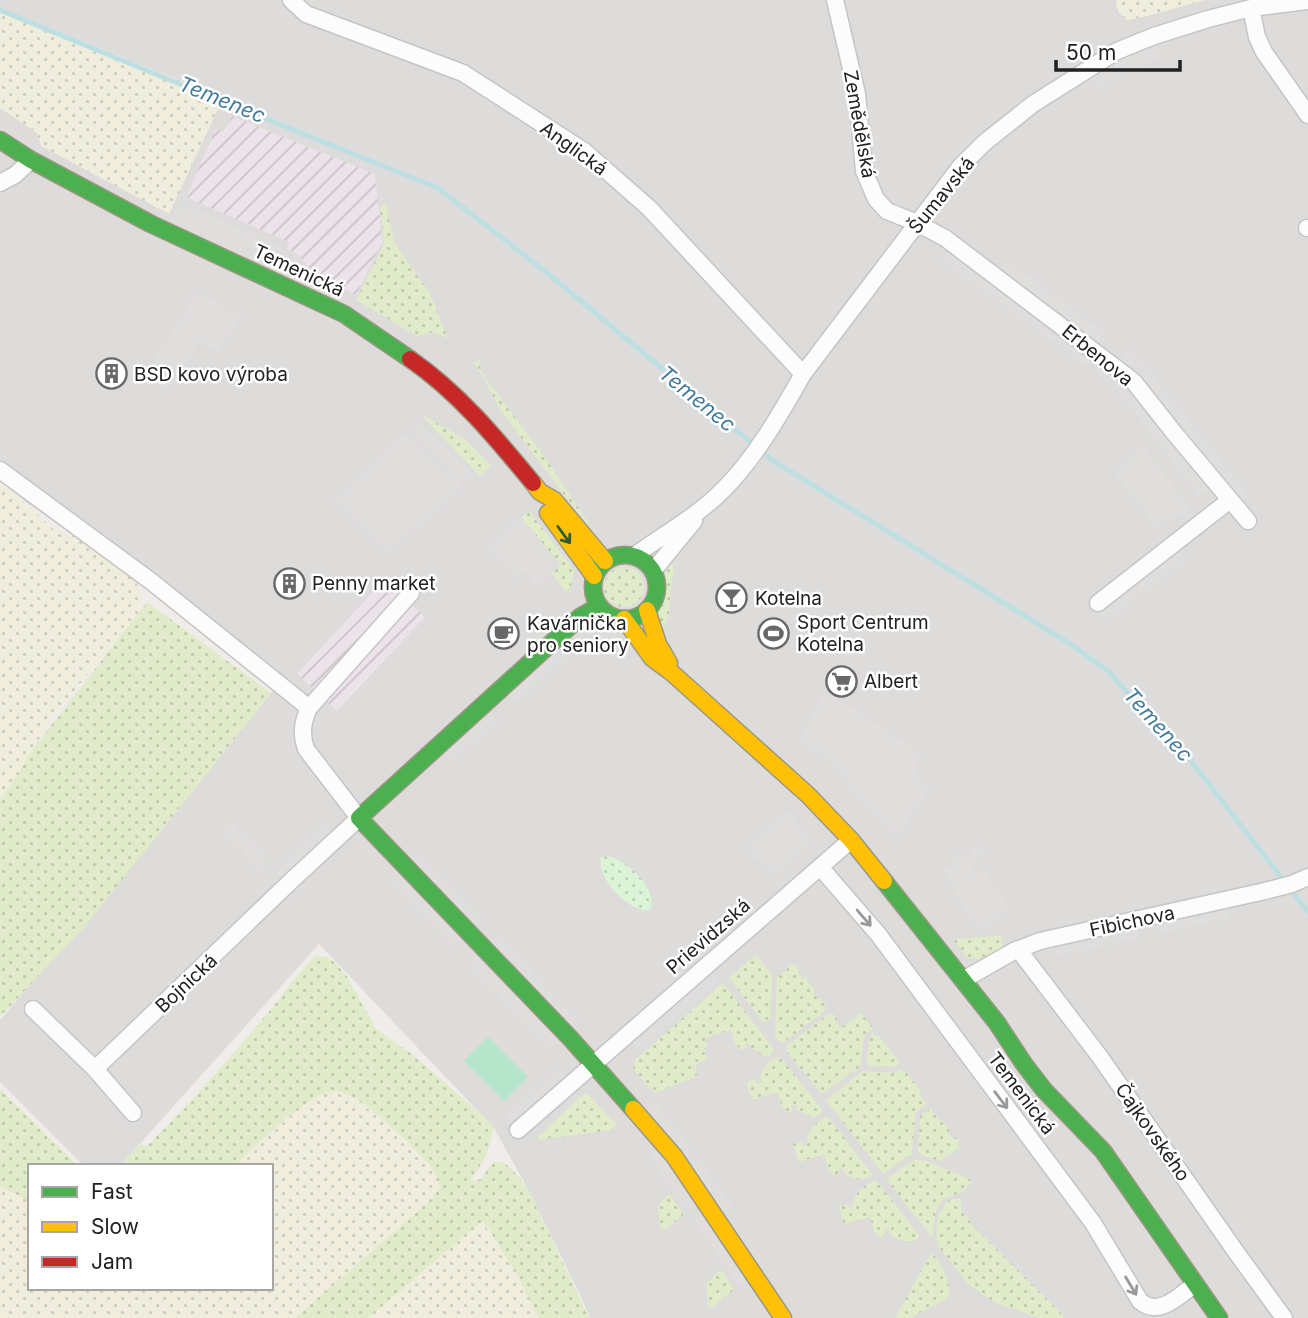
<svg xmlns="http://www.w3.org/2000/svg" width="1308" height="1318" viewBox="0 0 1308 1318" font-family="Inter,sans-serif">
	<defs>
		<pattern id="industrial-furrows" width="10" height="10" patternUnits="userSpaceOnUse" patternTransform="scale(1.75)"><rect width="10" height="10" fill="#ece2e9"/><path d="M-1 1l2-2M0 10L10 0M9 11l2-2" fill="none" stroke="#cac2c8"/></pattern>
		<pattern id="farmland-dots" width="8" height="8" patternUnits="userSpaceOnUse" patternTransform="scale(1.75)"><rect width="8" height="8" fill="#f0eddd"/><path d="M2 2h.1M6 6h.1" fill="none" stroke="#cecbbd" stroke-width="1.8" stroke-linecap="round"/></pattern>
		<pattern id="grass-dots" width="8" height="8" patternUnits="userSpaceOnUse" patternTransform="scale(1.75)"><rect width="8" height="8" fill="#e0ebc9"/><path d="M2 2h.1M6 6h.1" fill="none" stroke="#c0c9ac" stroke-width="1.8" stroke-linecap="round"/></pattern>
		<pattern id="park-dots" width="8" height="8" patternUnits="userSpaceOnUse" patternTransform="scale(1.75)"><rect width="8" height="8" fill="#daf4d5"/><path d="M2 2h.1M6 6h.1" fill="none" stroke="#bbd1b7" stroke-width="1.8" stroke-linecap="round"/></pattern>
	</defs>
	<rect width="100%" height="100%" fill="#efece9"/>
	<!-- residential -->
	<path fill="#dedcdb" d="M0 0H1117L1116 8 1127 20 1151 15 1204 0H1308V1318H590L581 1297 530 1193 494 1128 319 944 120 1166H84L0 1082V1020L164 827 271 693 287 684 81 538 74 535 27 503 0 479Z"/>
	<!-- industrial -->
	<path fill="url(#industrial-furrows)" d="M232 116 375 174 382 242 356 295 311 274 301 256 287 249 289 242 186 197 216 129 223 132Z
		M384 580 425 617 337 711 297 674Z"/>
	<!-- farmland -->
	<path fill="url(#farmland-dots)" d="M1117 0H1204L1151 15 1127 20 1119 13 1116 8Z
		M0 8 223 98 169 214 41 146 37 133 0 108Z
		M0 479 54 530 81 538 136 581 141 596 139 612 54 715 9 788 0 799Z
		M336 1091 351 1097 374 1113 401 1136 429 1165 438 1178 440 1188 432 1199 295 1318H0V1187L18 1195 30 1202V1288H271V1166H234L305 1103 322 1093Z
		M482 1221 522 1283 529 1300 539 1318H368Z"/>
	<!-- grass -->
	<path fill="url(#grass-dots)" d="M385 202 395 243 429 292 448 338 433 332 417 336 356 300 384 244 380 208Z
		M479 360 482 373 549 463 595 533 573 506 500 410 482 375 473 362Z
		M425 416 464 439 474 448 491 466 480 476 424 418Z
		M529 511 574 570 571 587 566 592 552 573 561 565 521 518Z
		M671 560 674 571 671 584 669 615 665 625 658 629 657 613 663 597 666 570Z
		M604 587a20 20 0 1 1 40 0a20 20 0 1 1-40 0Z
		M147 602 271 693 84 927 0 1017V799L9 788 32 750Z
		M1001 936 1002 947 989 960 984 957 979 959 967 958 954 941 955 939Z
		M756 955 772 975 770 1019 767 1022H763L729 978Z
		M315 956 327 957 336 963 348 978 376 1029 412 1054 486 1119 494 1128 486 1156 470 1182 481 1179 493 1162H504L518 1176 530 1193 589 1318H539L529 1300 522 1283 488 1228 482 1221 368 1318H295L432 1199 440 1188C439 1186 438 1178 437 1177 431 1163 406 1140 394 1130 380 1118 355 1093 336 1091 313 1088 253 1149 234 1166H120L141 1144 146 1147C189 1105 228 1060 267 1014 283 995 297 974 315 956Z
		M794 963 799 970 797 971 802 978 805 977 815 991 813 993 818 999 820 998 826 1005 824 1007 826 1010 784 1042C779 1043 777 1040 775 1035L777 977Z
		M723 983 773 1048 774 1052 771 1055 765 1056 752 1049 749 1043 745 1044 746 1048 740 1050 739 1046 736 1047 731 1030 705 1038 707 1047 704 1048 707 1060 696 1064 697 1075 695 1077 658 1092 652 1091 633 1069 635 1060Z
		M831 1012 837 1019 835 1021 840 1028 861 1013 873 1028 865 1034 860 1067 822 1094 787 1052V1046Z
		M873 1033 876 1037 878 1035 900 1063 895 1067 870 1066 867 1064 869 1039Z
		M776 1058 782 1059 822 1110 821 1114 813 1117 798 1111 796 1105 791 1106 793 1111 787 1112 786 1109H783L777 1092 752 1100 746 1082 755 1079 757 1084 761 1083C759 1072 767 1062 776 1058Z
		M900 1069 903 1072 905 1071 921 1092 919 1094 927 1104 915 1113 912 1154 883 1174 826 1100 863 1071 895 1073Z
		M0 1089 78 1166H30V1202L18 1195 0 1187Z
		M584 1094 589 1095 616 1124 613 1130 537 1140 535 1139Z
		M930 1108 940 1121 942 1120 950 1130 948 1132 953 1139 956 1137 959 1142 957 1144 960 1147 940 1161 921 1155 918 1152 920 1116Z
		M825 1117 829 1118 872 1174 871 1177 859 1180 846 1175 842 1168 838 1170 839 1173 833 1175 832 1171 829 1172 824 1154 799 1162 793 1144 802 1141 803 1146 808 1144C805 1132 815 1123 825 1117Z
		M916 1160 927 1161 972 1180 964 1192C930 1200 938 1209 932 1237L886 1179 910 1162Z
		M874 1181H877L919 1235 918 1239C906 1244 904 1242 892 1236L888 1228 884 1230 885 1236 879 1237 878 1234H875L870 1217 844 1224 839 1206 848 1204 849 1208 854 1206C852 1194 864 1185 874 1181Z
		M669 1194 682 1212 683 1215 664 1230 660 1228 658 1206Z
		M959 1198 961 1201V1209L974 1227 1064 1316 1063 1318H1038L994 1302 969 1285 938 1246C935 1235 936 1210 947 1202 951 1199 954 1199 959 1198Z
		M931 1253C942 1261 952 1284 948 1298L910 1318H895Z
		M719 1271 723 1272 734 1290 711 1308 708 1305 706 1284Z"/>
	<!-- park -->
	<path fill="url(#park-dots)" d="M608 856C627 860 659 889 650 910 630 914 595 877 601 857Z"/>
	<!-- pitch -->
	<path fill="#b5e5ca" d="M488 1037 528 1077 504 1101 464 1061Z"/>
	<!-- parking -->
	<path fill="#dfdedd" d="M1159 43V58L1123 73 1099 88 1087 78 1119 60Z
		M181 203 283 248 273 269 170 224Z
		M949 250 1094 358 1087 367 942 259Z
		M1006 259 1104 332 1097 342 999 269Z
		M200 291 241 318 217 352 200 341 166 391 143 376Z
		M1126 349 1142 362 1249 497 1240 504 1140 378 1119 359Z
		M1103 365 1125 383 1209 489 1199 496 1127 402 1113 386 1097 373Z
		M420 423 473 474 465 481 413 429Z
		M406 433 462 486 389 552 334 500Z
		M1144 448 1191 510 1182 517 1178 513 1157 528 1113 471Z
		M521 518 561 565 537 585 526 573 521 572 514 577 488 549Z
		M1179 551 1186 560 1105 621 1098 612Z
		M568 640 572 653 514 703 506 695Z
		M826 691 922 754 916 764 918 781 929 788 896 839 848 785 850 781 799 737 812 718 820 699Z
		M490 711 498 720 451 762 443 754Z
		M789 811 811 843 774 875 766 865 754 858 746 848Z
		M231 822 271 864 262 872 223 830Z
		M327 822 335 831 284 879 276 871Z
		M978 846 985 851 975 864 973 869 975 874 985 871 1011 910 980 932 958 900 944 870 955 865 954 861 951 858 955 853 961 856H969Z
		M417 852 483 919 474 927 409 860Z
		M397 869 462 938 453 946 388 878Z
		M1228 907 1230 918 1156 934 1154 923Z
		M1138 927 1140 938 1057 956 1054 945Z
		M497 935 579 1022 570 1030 489 942Z
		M475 952 559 1040 550 1048 466 961Z
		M712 971 719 980 638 1050 631 1041Z
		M559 1068 567 1077 513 1125 505 1117Z
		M657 1104 693 1151 683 1159 647 1112Z
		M659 1150 698 1203 687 1211 649 1157Z
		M699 1158 733 1207 723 1214 689 1165Z
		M702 1210 749 1280 739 1286 692 1217Z"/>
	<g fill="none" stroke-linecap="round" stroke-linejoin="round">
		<!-- stream -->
		<path stroke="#bddfe2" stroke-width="5" d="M0 10 182 85 438 188 551 276 772 460 1072 645 1109 672 1152 720 1181 748 1308 912"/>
		<defs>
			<path id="street" d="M291 0 306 14 463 73 584 151 649 208 803 374
				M835 0 857 94 864 171 876 199 887 211 917 223 945 238 1124 374 1134 382 1175 434 1248 521
				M1251 8 1257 37 1264 52 1308 115
				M0 183 15 175 31 160
				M1307 228H1308
				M0 470 152 582 309 708
				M634 556C663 535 697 516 722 491 754 460 781 413 803 374L960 167 984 143 1033 104 1117 51 1154 36 1208 19 1251 8 1308 1
				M653 571 694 521
				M1098 603 1230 500
				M820 867 878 934 1093 1223 1140 1301C1159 1318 1180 1295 1195 1284
				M1018 949 1100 1057 1236 1252 1284 1318
				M963 980 1014 951 1040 941 1265 891 1292 884 1308 877
				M33 1009 95 1069 291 881 359 818 306 749C301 734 302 723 309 708L411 593
				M95 1069 133 1113
				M518 1130 851 840"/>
			<path id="fast" d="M0 140 31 160 151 224 344 314 410 359
				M593 587a32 32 0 1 1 64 0a32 32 0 1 1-64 0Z
				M599 606 580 617 359 818 571 1039 633 1109
				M884 881 997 1023 1024 1064 1044 1090 1103 1151 1219 1318"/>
			<path id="slow" d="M533 483 540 492 554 500 605 561
				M548 513 594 576
				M647 610 658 644 669 663
				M624 619 652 658 671 672 808 795 851 840 884 881
				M633 1109 674 1156 783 1318"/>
			<path id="jam" d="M410 359C458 392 496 438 533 483"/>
		</defs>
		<!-- street casing -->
		<use href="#street" stroke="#c6c5c4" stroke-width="19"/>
		<!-- fast casing -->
		<use href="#fast" stroke="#9a9880" stroke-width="19"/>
		<!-- slow casing -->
		<use href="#slow" stroke="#9a9880" stroke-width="19"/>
		<!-- jam casing -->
		<use href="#jam" stroke="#9a9880" stroke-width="19"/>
		<!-- street -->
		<use href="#street" stroke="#fdfcfc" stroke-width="16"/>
		<!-- fast -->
		<use href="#fast" stroke="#4caf50" stroke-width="16"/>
		<!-- slow -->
		<use href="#slow" stroke="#ffc107" stroke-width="16"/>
		<!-- jam -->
		<use href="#jam" stroke="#c62828" stroke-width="16"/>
	</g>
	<!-- one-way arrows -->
	<defs><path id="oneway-shaft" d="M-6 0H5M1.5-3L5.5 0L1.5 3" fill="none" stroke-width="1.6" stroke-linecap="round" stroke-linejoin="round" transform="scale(1.75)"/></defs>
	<use stroke="#325a34" href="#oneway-shaft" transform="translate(564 535) rotate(54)"/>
	<g stroke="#9a9999">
		<use href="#oneway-shaft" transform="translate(864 918) rotate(49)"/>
		<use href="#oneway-shaft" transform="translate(1001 1100) rotate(53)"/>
		<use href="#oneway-shaft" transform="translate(1131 1286) rotate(59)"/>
	</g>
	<!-- icons -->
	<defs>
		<symbol id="building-ring" viewBox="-11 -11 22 22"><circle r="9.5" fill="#fff" stroke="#696867" stroke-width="1.5"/><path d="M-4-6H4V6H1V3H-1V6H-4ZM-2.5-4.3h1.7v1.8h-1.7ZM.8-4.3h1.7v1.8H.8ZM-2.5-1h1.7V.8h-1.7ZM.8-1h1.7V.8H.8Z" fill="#696867"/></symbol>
		<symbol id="bar-ring" viewBox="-11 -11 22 22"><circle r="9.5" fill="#fff" stroke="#696867" stroke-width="1.5"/><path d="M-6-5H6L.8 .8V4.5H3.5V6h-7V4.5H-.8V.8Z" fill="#696867"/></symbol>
		<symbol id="stadium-ring" viewBox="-11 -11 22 22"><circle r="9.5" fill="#fff" stroke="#696867" stroke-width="1.5"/><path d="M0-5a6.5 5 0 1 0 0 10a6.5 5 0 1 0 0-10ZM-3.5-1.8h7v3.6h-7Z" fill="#696867"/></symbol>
		<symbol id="cafe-ring" viewBox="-11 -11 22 22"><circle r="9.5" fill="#fff" stroke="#696867" stroke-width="1.5"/><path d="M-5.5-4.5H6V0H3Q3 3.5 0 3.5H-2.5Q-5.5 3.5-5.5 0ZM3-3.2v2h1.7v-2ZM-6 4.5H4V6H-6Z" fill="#696867"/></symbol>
		<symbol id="supermarket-ring" viewBox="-11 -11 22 22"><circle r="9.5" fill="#fff" stroke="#696867" stroke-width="1.5"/><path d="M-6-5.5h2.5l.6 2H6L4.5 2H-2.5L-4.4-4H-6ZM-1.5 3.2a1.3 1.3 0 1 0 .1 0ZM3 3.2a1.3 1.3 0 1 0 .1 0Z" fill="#696867"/></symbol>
	</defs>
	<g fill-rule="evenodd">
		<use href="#building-ring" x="94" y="356" width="35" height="35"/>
		<use href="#building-ring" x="272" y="566" width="35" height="35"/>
		<use href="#bar-ring" x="714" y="580" width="35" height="35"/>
		<use href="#stadium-ring" x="756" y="616" width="35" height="35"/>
		<use href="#cafe-ring" x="486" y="616" width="35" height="35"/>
		<use href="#supermarket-ring" x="824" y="664" width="35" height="35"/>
	</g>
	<g text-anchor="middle" stroke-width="5" stroke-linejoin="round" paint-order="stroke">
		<!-- street labels -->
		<g font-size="19" fill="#212121" stroke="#fff">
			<text transform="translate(860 124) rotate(80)" y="7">Zemědělská</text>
			<text transform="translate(574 148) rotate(36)" y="7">Anglická</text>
			<text transform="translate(941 195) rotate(-51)" y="7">Šumavská</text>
			<text transform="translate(299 270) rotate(25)" y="7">Temenická</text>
			<text transform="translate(1098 355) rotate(39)" y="7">Erbenova</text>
			<text transform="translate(1132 921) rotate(-12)" y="7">Fibichova</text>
			<text transform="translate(708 936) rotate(-41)" y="7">Prievidzská</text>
			<text transform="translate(186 983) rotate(-43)" y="7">Bojnická</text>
			<text transform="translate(1022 1093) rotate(53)" y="7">Temenická</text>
			<text transform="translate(1153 1132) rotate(55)" y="7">Čajkovského</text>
		</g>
		<!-- poi labels -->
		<g font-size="19" fill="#212121" stroke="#fff" text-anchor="start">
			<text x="134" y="381">BSD kovo výroba</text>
			<text x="312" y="590">Penny market</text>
			<text x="755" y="605">Kotelna</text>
			<text x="797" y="629">Sport Centrum<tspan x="797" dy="22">Kotelna</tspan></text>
			<text x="527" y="630">Kavárnička<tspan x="527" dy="22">pro seniory</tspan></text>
			<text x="864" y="688">Albert</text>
		</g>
		<!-- water labels -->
		<g font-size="21" font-style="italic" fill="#427a9b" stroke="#fff">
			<text transform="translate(222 100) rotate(22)" y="7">Temenec</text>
			<text transform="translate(697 399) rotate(39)" y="7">Temenec</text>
			<text transform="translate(1158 725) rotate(48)" y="7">Temenec</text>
		</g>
	</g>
	<!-- legend -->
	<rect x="28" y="1164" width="245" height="126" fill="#ffffff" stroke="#a6a6a6" stroke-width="2"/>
	<rect x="42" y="1187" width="35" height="10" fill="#4caf50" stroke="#a6a6a6" stroke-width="2"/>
	<text x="91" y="1199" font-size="21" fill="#212121">Fast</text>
	<rect x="42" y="1222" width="35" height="10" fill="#ffc107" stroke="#a6a6a6" stroke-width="2"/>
	<text x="91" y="1234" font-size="21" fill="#212121">Slow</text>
	<rect x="42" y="1257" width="35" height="10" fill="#c62828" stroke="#a6a6a6" stroke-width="2"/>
	<text x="91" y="1269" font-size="21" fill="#212121">Jam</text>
	<!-- scale -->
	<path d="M1056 60v10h124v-10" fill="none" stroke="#212121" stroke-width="3.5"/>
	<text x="1066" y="60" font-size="21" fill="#212121" stroke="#ffffff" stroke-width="5" paint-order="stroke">50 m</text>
</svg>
